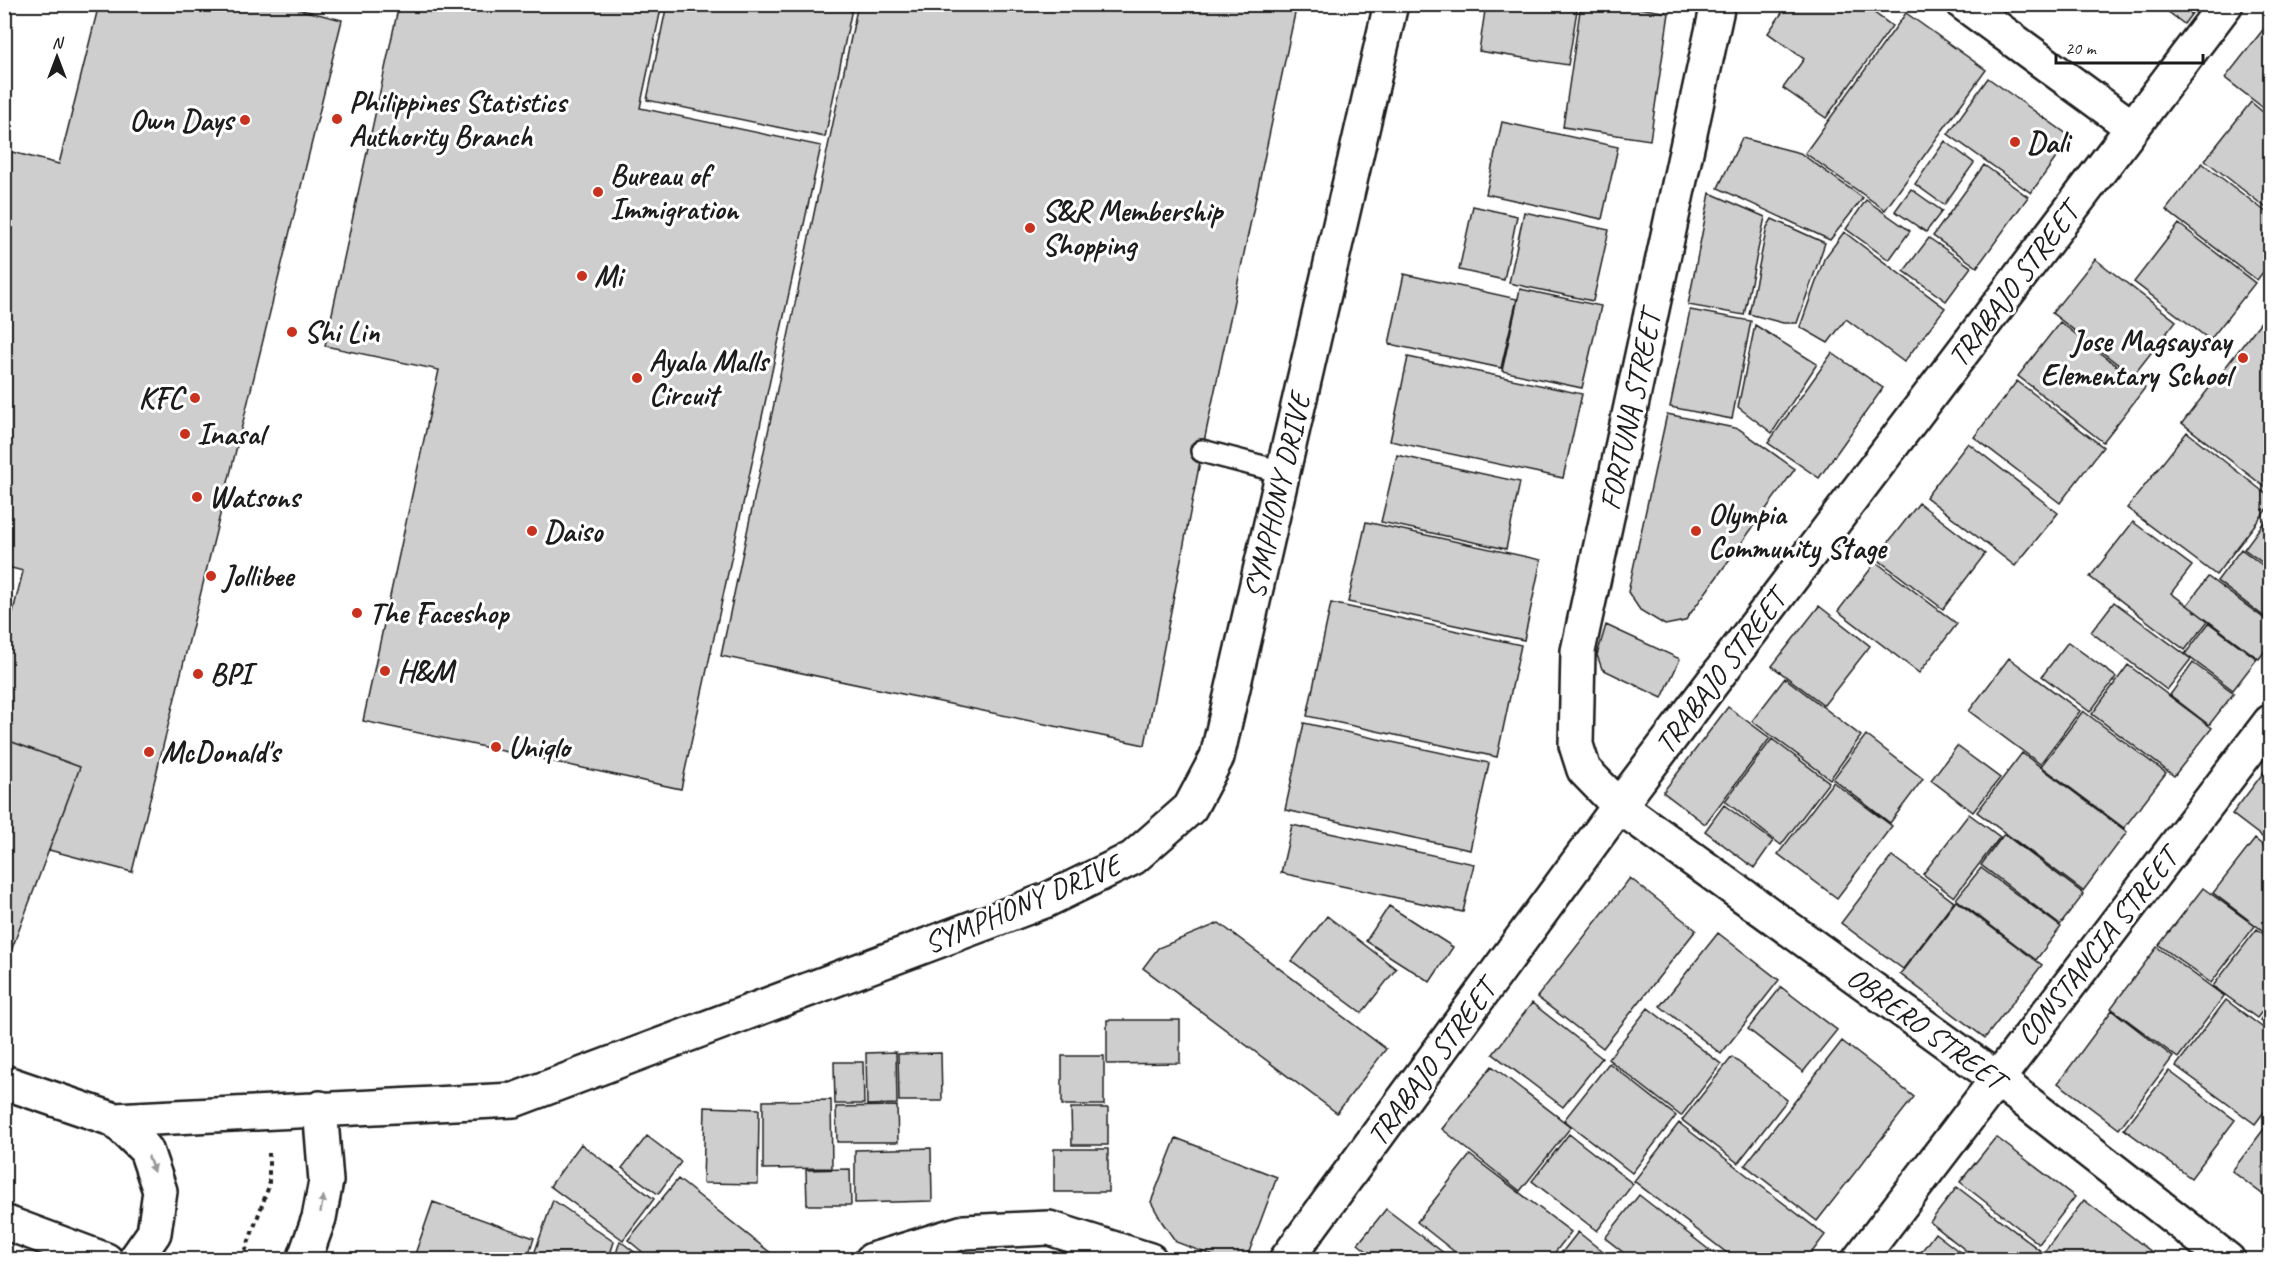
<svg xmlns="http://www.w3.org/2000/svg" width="2275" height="1264" viewBox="0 0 2275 1264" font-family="Caveat,sans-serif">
	<rect width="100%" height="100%" fill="#fff"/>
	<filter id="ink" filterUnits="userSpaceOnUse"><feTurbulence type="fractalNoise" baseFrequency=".0167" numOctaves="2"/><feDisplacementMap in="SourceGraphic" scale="12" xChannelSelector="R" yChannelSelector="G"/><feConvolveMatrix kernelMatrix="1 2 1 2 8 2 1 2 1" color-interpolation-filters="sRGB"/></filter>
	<g filter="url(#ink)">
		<!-- building -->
		<path fill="#cecece" stroke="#1c1c1c" stroke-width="1.5" d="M99 4H278L342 20 132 872 49 850 80 767 4 739V648L23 571 4 566V150L59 164Z
			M399 4H662L640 108 821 146 681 789 363 721 439 370 325 346Z
			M667 4H853L825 137 647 100Z
			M858 4H1297L1202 451 1145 745 721 656Z
			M1486 4H1578L1568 65 1479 51Z
			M1581 4H1615L1669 13 1650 140 1563 127Z
			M1788 4H1862L1892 26 1826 118 1783 88 1804 59 1768 33Z
			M2158 4H2199L2184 24Z
			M1906 13 1986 70 1885 210 1805 153Z
			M2266 26 2270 30V113L2225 78Z
			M1988 78 2071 137 2031 193 1948 134Z
			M2251 102 2270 118V211L2205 160Z
			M1502 122 1618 147 1602 219 1486 194Z
			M1742 138 1800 153 1863 198 1830 240 1718 188Z
			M1945 141 1974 163 1944 205 1915 184Z
			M2202 163 2270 215V263L2257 280 2166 210Z
			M1984 165 2028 197 1977 267 1933 236Z
			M1911 189 1942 211 1926 232 1895 211Z
			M1710 193 1765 217 1744 315 1688 305Z
			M1866 200 1910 231 1889 260 1846 229Z
			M1473 206 1517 216 1504 280 1459 270Z
			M1524 212 1609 230 1593 301 1509 283Z
			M1772 219 1825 243 1797 323H1783L1749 314 1767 227Z
			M2179 224 2255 283 2210 340 2134 282Z
			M1844 232 1945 308 1904 362 1846 319 1828 343 1800 327 1824 259Z
			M1929 238 1971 267 1946 301 1904 271Z
			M2095 259 2176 321 2133 376 2052 313Z
			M1404 274 1517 299 1501 368 1389 344Z
			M1520 289 1601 306 1582 388 1502 371Z
			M1690 310 1751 321 1732 419 1670 407Z
			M2270 310V491L2182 423Z
			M2060 322 2145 388 2103 442 2018 376Z
			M1755 325 1817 364 1772 433 1738 407Z
			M1832 353 1883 388 1819 478 1768 443Z
			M1408 357 1582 394 1563 478 1390 441Z
			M2017 381 2103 447 2060 503 1974 437Z
			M1667 414 1739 429 1795 469 1685 621 1665 625 1640 610 1628 592Z
			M2187 432 2270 497V505L2216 575 2127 508Z
			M1968 443 2058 513 2015 566 1926 497Z
			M1397 455 1520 482 1506 549 1381 522Z
			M1919 503 1985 554 1943 609 1876 558Z
			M2270 514V568L2244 549Z
			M1366 522 1541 560 1524 640 1348 602Z
			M2133 522 2192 566 2171 593 2208 621 2185 650 2090 577Z
			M2241 549 2270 571V621L2217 581Z
			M1876 562 1957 624 1919 673 1838 611Z
			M2208 577 2270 623V644L2259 659 2187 605Z
			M2114 602 2191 659 2167 690 2091 632Z
			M1331 603 1521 645 1497 757 1307 716Z
			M1819 606 1870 646 1824 705 1772 666Z
			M2209 623 2257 659 2233 690 2185 654Z
			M1606 625 1680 659 1662 698 1602 669 1597 655Z
			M2068 642 2116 677 2090 712 2042 676Z
			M2009 658 2080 711 2040 764 1969 711Z
			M2193 663 2234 693 2209 725 2170 695Z
			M2128 665 2212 728 2174 776 2092 714Z
			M1785 678 1861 736 1830 779 1752 721Z
			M1728 707 1770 738 1705 824 1663 792Z
			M2083 711 2166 773 2124 828 2041 766Z
			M1304 723 1489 763 1470 850 1285 810Z
			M1866 735 1923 779 1890 823 1833 779Z
			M4 739 80 767 4 970Z
			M1772 739 1829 782 1781 845 1725 801Z
			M1957 746 2000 778 1973 812 1931 780Z
			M2022 753 2127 832 2083 891 1977 812Z
			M2270 764V843L2232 814Z
			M1833 782 1892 826 1837 898 1778 854Z
			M1724 805 1773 841 1754 868 1705 831Z
			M1969 814 2000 837 1954 897 1923 874Z
			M1292 825 1474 864 1463 912 1281 873Z
			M2004 834 2084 894 2060 925 1981 865Z
			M2255 839 2270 851V936L2213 893Z
			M1892 856 1954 902 1903 969 1841 923Z
			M1981 868 2061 927 2036 960 1956 899Z
			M1630 878 1696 930 1603 1048 1537 997Z
			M2203 888 2255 926 2211 983 2159 945Z
			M1956 901 2042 965 1985 1038 1900 974Z
			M1389 906 1453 947 1430 982 1366 941Z
			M1327 916 1396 969 1362 1013 1292 961Z
			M1219 923 1386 1049 1337 1113 1143 968 1158 948Z
			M2257 929 2270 939V1001L2257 1018 2213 986Z
			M1718 933 1779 980 1721 1054 1660 1006Z
			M2157 947 2224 996 2178 1058 2111 1008Z
			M1781 987 1837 1030 1803 1072 1748 1029Z
			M2226 1000 2270 1033V1104L2255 1124 2176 1066Z
			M1532 1003 1602 1058 1563 1107 1493 1054Z
			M2270 1006V1028L2260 1020Z
			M1648 1008 1721 1064 1681 1116 1608 1059Z
			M2112 1010 2173 1057 2119 1129 2058 1083Z
			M1107 1020H1180V1063L1107 1064Z
			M1842 1041 1914 1097 1817 1221 1745 1165Z
			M896 1052 897 1104 867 1105 866 1053Z
			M941 1053 942 1101H899L898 1054Z
			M1062 1056H1104V1105H1062Z
			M1732 1057 1787 1100 1738 1163 1682 1120Z
			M834 1062H863L864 1104H835Z
			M1609 1063 1676 1116 1632 1173 1564 1120Z
			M1492 1066 1571 1127 1520 1191 1442 1129Z
			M2169 1071 2235 1120 2191 1178 2124 1129Z
			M831 1100 832 1168 763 1169V1101Z
			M897 1106 898 1142H837L836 1107Z
			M705 1107 759 1109 758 1184 703 1183Z
			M1071 1108H1108V1145H1072Z
			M2270 1121V1200L2232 1171Z
			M1679 1123 1825 1235 1806 1260H1736L1634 1181Z
			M1569 1134 1633 1184 1597 1231 1532 1181Z
			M647 1136 681 1162 658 1194 622 1168Z
			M1996 1137 2075 1197 2039 1244 1960 1182Z
			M1176 1138 1277 1177 1246 1260H1224L1176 1242 1162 1222 1151 1202Z
			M581 1144 654 1199 623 1240 550 1186Z
			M931 1148 932 1201 855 1203V1150Z
			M1054 1149H1108V1192H1054Z
			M1470 1155 1571 1232 1549 1260H1465L1417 1222Z
			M850 1169 851 1205H807L806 1170Z
			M678 1179 772 1254 768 1260H652L628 1240Z
			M1957 1187 2042 1252 2036 1260H1978L1930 1222Z
			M1639 1195 1722 1260H1633L1605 1238Z
			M553 1200 614 1242 608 1260H532Z
			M2084 1200 2153 1253 2148 1260H2038Z
			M433 1202 534 1238 527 1260H413Z
			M1386 1209 1453 1260H1378L1358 1244Z
			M1578 1232 1613 1260H1556Z
			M1935 1233 1970 1260H1915Z
			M620 1241 645 1260H614Z
			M1357 1252 1367 1260H1351Z"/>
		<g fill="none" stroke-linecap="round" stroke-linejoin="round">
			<defs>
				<path id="lane" d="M1202 451 1282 472"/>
				<path id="street" d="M1718 4 1578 651 1576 745 1584 770 1619 806 1996 1078 2228 1260
					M1964 4 2132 127
					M4 1082 115 1120 514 1100 1047 900 1133 858 1190 808 1217 757 1391 4
					M115 1120 146 1150 160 1191 154 1233 135 1260
					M4 1222 106 1260
					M304 1260 319 1218 326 1181 320 1108
					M872 1260 964 1232 1049 1228 1150 1260
					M1286 1260 1619 806 2226 4
					M1859 1260 2270 722"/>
			</defs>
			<!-- lane casing -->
			<use href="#lane" stroke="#1c1c1c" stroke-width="26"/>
			<!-- street casing -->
			<use href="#street" stroke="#1c1c1c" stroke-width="38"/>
			<!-- path -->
			<path stroke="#1c1c1c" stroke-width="4" stroke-dasharray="4.5 4.5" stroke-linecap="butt" d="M242 1260 269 1186V1153"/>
			<!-- lane -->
			<use href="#lane" stroke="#fff" stroke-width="21"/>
			<!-- street -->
			<use href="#street" stroke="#fff" stroke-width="33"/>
		</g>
		<!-- one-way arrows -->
		<defs><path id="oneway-solid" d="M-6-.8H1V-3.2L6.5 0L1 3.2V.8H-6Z" transform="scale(1.5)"/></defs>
		<g fill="#999">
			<use href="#oneway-solid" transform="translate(151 1164) rotate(71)"/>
			<use href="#oneway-solid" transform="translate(322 1204) rotate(-80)"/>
		</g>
	</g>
	<!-- markers -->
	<g fill="#c8321e" stroke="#fff" stroke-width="2">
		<circle cx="337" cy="119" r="6"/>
		<circle cx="245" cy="120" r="6"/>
		<circle cx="2015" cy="142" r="6"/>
		<circle cx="598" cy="192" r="6"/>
		<circle cx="1030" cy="228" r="6"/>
		<circle cx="582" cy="276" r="6"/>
		<circle cx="292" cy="332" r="6"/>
		<circle cx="2243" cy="358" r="6"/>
		<circle cx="637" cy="378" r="6"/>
		<circle cx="195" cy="398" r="6"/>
		<circle cx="185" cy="434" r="6"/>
		<circle cx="197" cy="497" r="6"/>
		<circle cx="532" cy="531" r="6"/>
		<circle cx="1696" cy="531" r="6"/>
		<circle cx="211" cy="576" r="6"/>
		<circle cx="357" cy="613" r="6"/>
		<circle cx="385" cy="671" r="6"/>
		<circle cx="198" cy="674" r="6"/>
		<circle cx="496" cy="747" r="6"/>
		<circle cx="149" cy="752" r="6"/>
	</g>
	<g text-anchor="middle" stroke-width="6" stroke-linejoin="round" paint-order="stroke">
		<!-- poi labels -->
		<g font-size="30" font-weight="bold" fill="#1c1c1c" stroke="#fff" text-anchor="start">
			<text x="349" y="112">Philippines Statistics<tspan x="349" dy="34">Authority Branch</tspan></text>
			<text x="233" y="130" text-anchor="end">Own Days</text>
			<text x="2027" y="152">Dali</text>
			<text x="610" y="185">Bureau of<tspan x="610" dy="34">Immigration</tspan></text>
			<text x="1042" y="221">S&amp;R Membership<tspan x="1042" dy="34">Shopping</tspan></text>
			<text x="594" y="286">Mi</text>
			<text x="304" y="342">Shi Lin</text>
			<text x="2231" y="351" text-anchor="end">Jose Magsaysay<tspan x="2231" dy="34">Elementary School</tspan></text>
			<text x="649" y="371">Ayala Malls<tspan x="649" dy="34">Circuit</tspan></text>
			<text x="183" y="408" text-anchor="end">KFC</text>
			<text x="197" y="444">Inasal</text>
			<text x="209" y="507">Watsons</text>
			<text x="1708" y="524">Olympia<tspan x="1708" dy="34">Community Stage</tspan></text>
			<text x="544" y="541">Daiso</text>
			<text x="223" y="586">Jollibee</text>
			<text x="369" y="623">The Faceshop</text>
			<text x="397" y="681">H&amp;M</text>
			<text x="210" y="684">BPI</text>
			<text x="508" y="757">Uniqlo</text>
			<text x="161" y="762">McDonald's</text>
		</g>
		<!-- street labels -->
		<g font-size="30" fill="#1c1c1c" stroke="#fff">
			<text transform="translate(2013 285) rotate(-53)" y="10">TRABAJO STREET</text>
			<text transform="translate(1630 411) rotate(-78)" y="10">FORTUNA STREET</text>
			<text transform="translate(1277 496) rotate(-77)" y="10">SYMPHONY DRIVE</text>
			<text transform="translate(1720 672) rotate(-53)" y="10">TRABAJO STREET</text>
			<text transform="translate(1022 904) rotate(-23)" y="10">SYMPHONY DRIVE</text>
			<text transform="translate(2097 947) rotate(-52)" y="10">CONSTANCIA STREET</text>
			<text transform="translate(1926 1028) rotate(36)" y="10">OBRERO STREET</text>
			<text transform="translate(1431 1063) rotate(-54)" y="10">TRABAJO STREET</text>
		</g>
	</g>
	<!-- margin -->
	<rect width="2275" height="1264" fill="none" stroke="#fff" stroke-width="24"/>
	<rect x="12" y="12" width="2251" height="1240" fill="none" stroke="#1c1c1c" stroke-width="2" filter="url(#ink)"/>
	<!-- north arrow -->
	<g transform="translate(57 57)" stroke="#ffffff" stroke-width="4.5" paint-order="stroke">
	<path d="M0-4.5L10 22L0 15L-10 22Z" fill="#1c1c1c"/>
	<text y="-9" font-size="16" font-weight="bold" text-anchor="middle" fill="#1c1c1c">N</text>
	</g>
	<!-- scale -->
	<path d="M2056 54v9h147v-9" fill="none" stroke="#1c1c1c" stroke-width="3"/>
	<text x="2065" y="54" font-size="18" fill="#1c1c1c" stroke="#ffffff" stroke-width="4.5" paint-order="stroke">20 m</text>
</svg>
